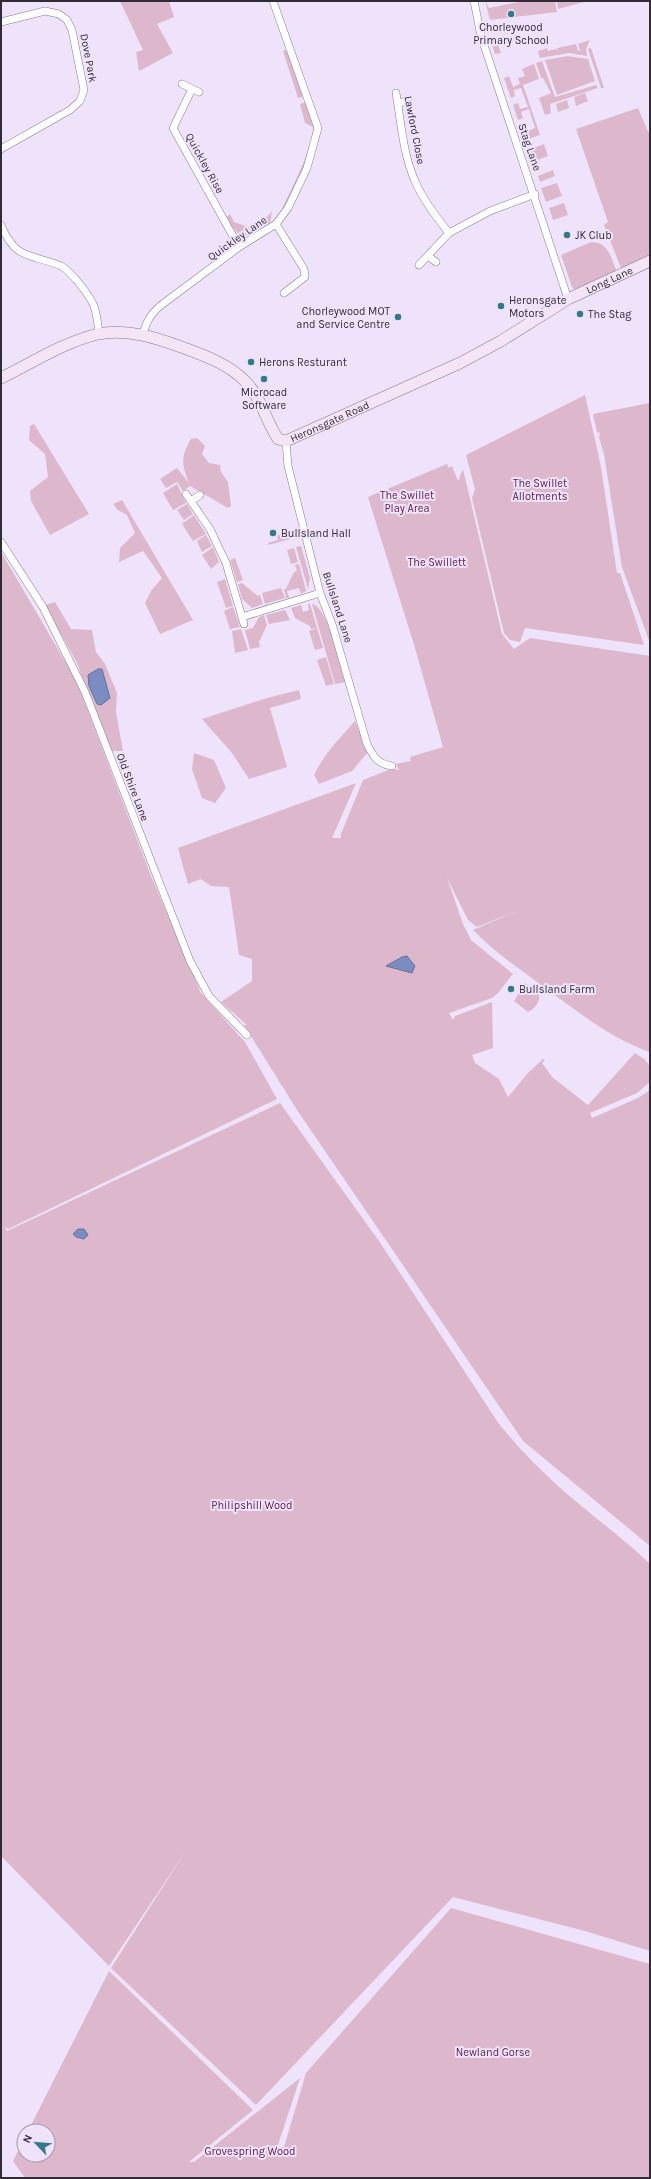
<svg xmlns="http://www.w3.org/2000/svg" width="651" height="2179" viewBox="0 0 651 2179" font-family="Karla,sans-serif">
	<rect width="100%" height="100%" fill="#eee3fb"/>
	<!-- green -->
	<path fill="#ddb8cc" d="M120 1H169L174 17 157 24 173 53 139 71 136 52 143 50Z
		M485 1 489 8 524 1H555L557 12 490 20Z
		M557 1H588L558 9Z
		M503 34 507 42 498 45 501 53 495 54 490 38 495 36 497 43 505 40Z
		M590 40 586 49 587 56 569 53 540 58 538 51 547 48 548 51 556 49 558 51 557 48 576 44 578 51H580L578 44Z
		M591 48 604 88H601L588 49Z
		M287 50 303 97 298 98 283 51Z
		M568 56 588 59 595 81 557 95 545 60Z
		M542 61 555 97 596 85 598 88 550 104 551 113 545 115 539 98 551 93 543 78H541L536 63Z
		M534 64 539 79 523 85 540 135 525 140 519 125 525 123 528 131 535 128 529 109 521 112 523 118 518 120 513 105 518 103 520 109 528 107 521 88 514 90 515 96 511 98 504 78 509 76 513 87 520 84 518 78 525 76 522 69Z
		M585 93 588 101 576 106 574 97Z
		M567 100 569 108 558 112 556 104Z
		M306 102C309 110 314 118 315 126 317 147 293 191 283 210L282 209C290 192 315 144 313 127L305 123 300 104Z
		M638 108 650 136V256L575 290 572 287 561 255 591 242C608 242 611 257 616 270L621 268 604 225 608 222 576 129Z
		M544 144 548 156 532 162 528 150Z
		M553 170 555 176 540 182 538 176Z
		M557 183 562 196 546 202 541 188Z
		M564 203 568 215 553 220 549 208Z
		M272 211 270 223C250 236 240 245 227 217L230 214 234 222 248 227 267 217Z
		M585 395 601 467 617 573H620L644 645 525 628 520 642 510 640 504 633 472 498 475 489 466 455Z
		M650 403V643L622 567 604 454 599 437 600 433 597 432 593 414Z
		M34 424 89 514 50 535 31 501 30 491 48 477 45 454 29 440 30 426Z
		M197 438 205 446 202 454 209 463 220 465 221 472 228 482 231 506 228 508 190 486 183 491 177 482 166 488 160 479 177 468 189 483C181 464 181 456 191 439Z
		M447 464 449 468 452 466 458 481 463 469 502 634 514 649 530 638 650 656V1052C611 1039 577 1011 544 987 520 969 494 952 473 930L517 911 477 927 468 920 447 878 463 924 471 940 513 974 498 993 492 998 449 1013 453 1020 455 1016 492 1002 493 1048 472 1055 475 1063 499 1079 508 1097 528 1073 543 1059 545 1060 542 1063 552 1077 588 1105 635 1053C651 1063 650 1064 650 1082L637 1093 590 1113 592 1118 638 1098 650 1090V1546L523 1441 297 1110 244 1025H247L221 1002 252 981V959L239 955 229 887 211 886 201 879 188 884 178 848 356 783 332 838H341V834L363 780 391 769 399 770 396 764 411 761 410 757 443 747 415 648 368 497Z
		M177 484 186 503 173 510 163 493Z
		M122 500 193 620 160 634 145 603 151 591 162 578 143 551 119 562 120 548 135 533 127 515 118 510 113 504Z
		M187 504 193 514 184 520 177 510Z
		M194 515 206 534 193 541 182 524Z
		M292 530 294 538 268 545V543L278 540 277 536Z
		M206 535 212 546 202 552 197 541Z
		M301 546 310 578 308 589 296 547Z
		M213 547 219 562 211 569 202 555Z
		M294 548 298 562 291 564 287 550Z
		M1 552 76 680 151 876 201 993 245 1042 277 1099 8 1229 5 1226 7 1231 280 1103 381 1244 499 1424C517 1446 537 1467 558 1486 588 1513 621 1536 650 1564V1951L585 1931 453 1897 256 2105 111 1968 187 1849 109 1966 1 1856Z
		M235 558 243 580 237 582 230 560Z
		M299 564 306 591 301 594 299 588 287 591 289 598H286L284 589H286L294 572 297 571 295 565Z
		M225 579 233 606 226 608 217 582Z
		M242 583 258 596 260 595 263 604 252 608 242 599 238 584Z
		M281 588 285 598 265 604 262 593Z
		M55 602 71 629 92 630 96 652 105 664 117 693 116 712 123 751H110L77 663 45 605Z
		M308 604H310L317 628 311 629 310 626 295 618 291 608 301 605 303 612 309 610Z
		M312 604C327 606 342 667 346 682L335 684Z
		M233 607 240 627 230 629 224 611Z
		M285 610 290 620 269 624 266 615Z
		M264 615 267 625 259 642 260 647 250 649 245 630 253 628 259 617Z
		M317 628 323 648 315 650 309 631Z
		M241 629 248 650 235 653 232 631Z
		M326 657 334 684 326 686 317 660Z
		M299 690 301 699 270 708 287 767 249 779 232 753 202 719 267 698Z
		M355 721 368 752 352 771 319 784 314 775C324 754 340 738 355 721Z
		M194 753 214 760 226 788 215 803 202 798 192 769Z
		M525 983 539 994C540 1002 536 1008 528 1012L514 1001Z
		M451 1908 650 1964V2178H25L13 2161 24 2139V2155H48V2131H28L109 1971 253 2110 189 2162H194L300 2078 277 2148 284 2147 306 2073Z"/>
	<!-- water -->
	<path fill="#7b8dc0" stroke="#657097" d="M98 669H102L110 698 101 705 97 704 89 686 88 675Z
		M407 956 415 966 412 973 386 966 402 957Z
		M78 1229H84L88 1235 84 1239 76 1237 73 1234Z"/>
	<g fill="none" stroke-linecap="round" stroke-linejoin="round">
		<defs>
			<path id="street" d="M474 1 481 36 568 299
				M1 22 45 11 59 14 67 20 72 30 84 90 80 101 70 110 1 149
				M182 84 199 92
				M192 89 173 128 239 247
				M396 93C401 122 403 154 415 181 423 200 436 217 449 233
				M398 103 408 101
				M276 224 304 269 305 277 284 293
				M1 225C16 261 30 253 61 266 71 271 90 296 94 306 97 315 98 324 99 334
				M428 256 436 262
				M419 265 449 233 490 211 535 194
				M143 335C146 322 150 315 160 306L239 247 276 224 288 208 307 168 318 128 273 1
				M286 441 288 466 320 593 332 624 367 744C373 756 377 764 392 766
				M186 494 210 529 226 563 244 624
				M191 501 200 495
				M1 542 43 607 85 692 190 961 209 996 247 1035
				M242 617 320 593"/>
			<g id="secondary">
				<path id="s1" d="M1 378C32 363 64 342 98 334 127 328 157 338 184 348 206 356 228 364 245 381 261 397 266 421 278 439L286 441 460 363 501 341 568 299 650 261"/>
			</g>
		</defs>
		<!-- street casing -->
		<use href="#street" stroke="#877a95" stroke-width="8"/>
		<!-- secondary casing -->
		<use href="#secondary" stroke="#877a95" stroke-width="12"/>
		<!-- street -->
		<use href="#street" stroke="#fff" stroke-width="7"/>
		<!-- secondary -->
		<use href="#secondary" stroke="#f4e4f5" stroke-width="11"/>
	</g>
	<!-- markers -->
	<g fill="#347987" stroke="#eee3fb" stroke-width="1.5">
		<circle cx="511" cy="14" r="4"/>
		<circle cx="567" cy="235" r="4"/>
		<circle cx="501" cy="306" r="4"/>
		<circle cx="580" cy="314" r="4"/>
		<circle cx="398" cy="317" r="4"/>
		<circle cx="251" cy="362" r="4"/>
		<circle cx="264" cy="379" r="4"/>
		<circle cx="273" cy="533" r="4"/>
		<circle cx="511" cy="989" r="4"/>
	</g>
	<g text-anchor="middle" stroke-width="4" stroke-linejoin="round" paint-order="stroke">
		<!-- poi labels -->
		<g font-size="11" fill="#312b37" stroke="#eee3fb" text-anchor="start">
			<text x="511" y="31" text-anchor="middle">Chorleywood<tspan x="511" dy="13">Primary School</tspan></text>
			<text x="575" y="239">JK Club</text>
			<text x="509" y="304">Heronsgate<tspan x="509" dy="13">Motors</tspan></text>
			<text x="390" y="315" text-anchor="end">Chorleywood MOT<tspan x="390" dy="13">and Service Centre</tspan></text>
			<text x="588" y="318">The Stag</text>
			<text x="259" y="366">Herons Resturant</text>
			<text x="264" y="396" text-anchor="middle">Microcad<tspan x="264" dy="13">Software</tspan></text>
			<text x="281" y="537">Bullsland Hall</text>
			<text x="519" y="993">Bullsland Farm</text>
		</g>
		<!-- street labels -->
		<g font-size="11" fill="#312b37" stroke="#eee3fb">
			<text transform="translate(89 58) rotate(79)" y="4">Dove Park</text>
			<text transform="translate(415 130) rotate(79)" y="4">Lawford Close</text>
			<text transform="translate(530 147) rotate(71)" y="4">Stag Lane</text>
			<text transform="translate(205 163) rotate(61)" y="4">Quickley Rise</text>
			<text transform="translate(237 238) rotate(-35)" y="4">Quickley Lane</text>
			<text dy="4" stroke="none"><textPath href="#s1" startOffset="702">Long Lane</textPath></text>
			<text dy="4" stroke="none"><textPath href="#s1" startOffset="388">Heronsgate Road</textPath></text>
			<text transform="translate(338 607) rotate(72)" y="4">Bullsland Lane</text>
			<text transform="translate(133 787) rotate(69)" y="4">Old Shire Lane</text>
		</g>
		<!-- park labels -->
		<g font-size="11" fill="#63204c" stroke="#eee3fb">
			<text x="540" y="487">The Swillet<tspan x="540" dy="13">Allotments</tspan></text>
			<text x="407" y="499">The Swillet<tspan x="407" dy="13">Play Area</tspan></text>
			<text x="437" y="566">The Swillett</text>
			<text x="252" y="1509">Philipshill Wood</text>
			<text x="493" y="2056">Newland Gorse</text>
			<text x="250" y="2155">Grovespring Wood</text>
		</g>
	</g>
	<!-- border -->
	<rect width="651" height="2179" fill="none" stroke="#312b37" stroke-width="4"/>
	<!-- north arrow -->
	<g transform="translate(36 2143) rotate(296)"><circle r="19" fill="#eee3fb" stroke="#a299ad"/>
	<path d="M0-3L7 15L0 10L-7 15Z" fill="#347987"/>
	<text y="-6" font-size="11" font-weight="bold" text-anchor="middle" fill="#312b37">N</text>
	</g>
</svg>
